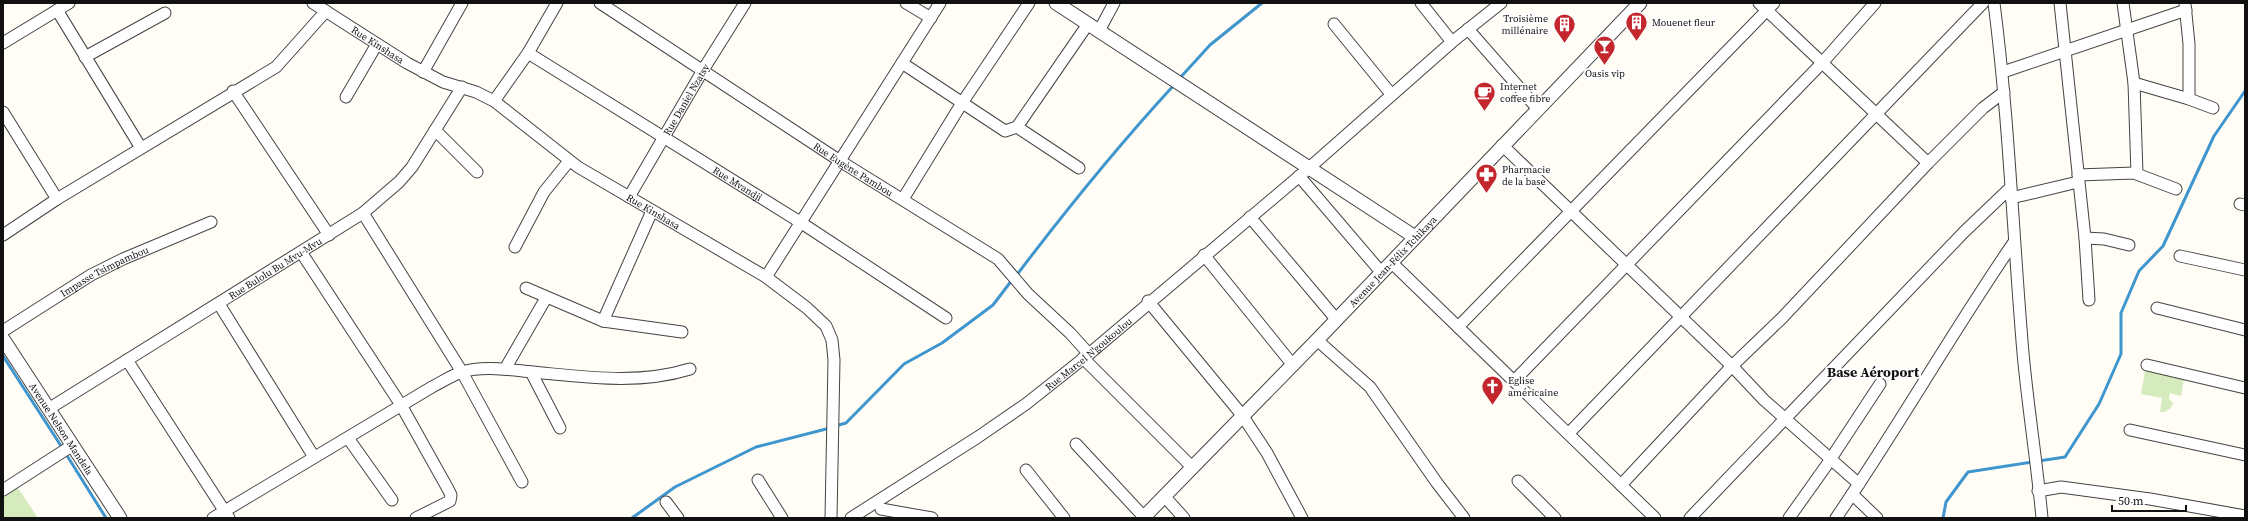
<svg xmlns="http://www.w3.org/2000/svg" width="2248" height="521" viewBox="0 0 2248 521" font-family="'Source Serif 4',serif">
	<rect width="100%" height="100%" fill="#fffdf5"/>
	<!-- green -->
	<path fill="#d5ebbd" d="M2145 371 2184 379 2181 396 2170 393 2169 399 2173 403 2171 408 2165 412H2160L2162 398 2141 394Z
		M16 485 38 518H3V493Z"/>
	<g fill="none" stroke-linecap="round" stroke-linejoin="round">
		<!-- stream -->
		<path stroke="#3f96cf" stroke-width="3" d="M1179 79 1210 45 1262 3
			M1016 276C1066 210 1118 146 1174 85
			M3 356 63 449
			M835 426 846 423 904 364 942 343 993 305 1012 280
			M66 454 106 518
			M632 518 675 487 756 447 830 428
			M1943 518 1946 502 1968 472 2065 457 2099 404 2121 354V313L2139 271 2163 246 2214 136 2245 91"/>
		<defs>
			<g id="minor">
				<path id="s1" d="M313 3 407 63 443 82 476 92 494 101 578 167 766 277 807 308 826 326 832 340 834 360 831 518"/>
				<path id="s2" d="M600 3 840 161 998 259 1028 294 1070 333 1089 354"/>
				<path d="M906 3 931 18"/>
				<path d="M1421 3 1452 42"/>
				<path d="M1759 3 1928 163"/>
				<path d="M1994 3C2009 119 2013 236 2023 353 2028 408 2037 463 2042 518"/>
				<path d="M2060 3 2085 238 2089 300"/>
				<path d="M2123 3 2134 83 2137 174"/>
				<path d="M2185 4 2189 44V99"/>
				<path d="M57 10 141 148"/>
				<path d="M1334 24 1391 94"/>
				<path d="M1468 29 1537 108"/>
				<path d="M1099 31 1114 3"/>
				<path d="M3 43 69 3"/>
				<path id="s3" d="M528 53 800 222 946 318"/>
				<path d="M85 57 165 13"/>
				<path d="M902 63 1005 131 1017 127 1088 24"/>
				<path d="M423 72 462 3"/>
				<path d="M2003 72 2186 10"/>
				<path d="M2134 83 2189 99 2213 108"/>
				<path d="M233 91 329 235"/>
				<path d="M346 97 377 44"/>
				<path d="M494 101 528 53 557 3"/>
				<path d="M3 112 57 199"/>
				<path d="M1017 127 1079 168"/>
				<path d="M435 130 477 172"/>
				<path d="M1502 145 1732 366 1764 400 1859 484"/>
				<path d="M2078 175 2134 173 2176 189"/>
				<path d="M1299 176 1381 272"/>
				<path id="s4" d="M629 197 703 70 745 3"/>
				<path d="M2011 198 2078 182"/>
				<path d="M903 199 962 103 1029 3"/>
				<path d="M2240 204 2245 205"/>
				<path d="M363 213 462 372 522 482"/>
				<path d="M1250 217 1336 319"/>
				<path d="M3 235 57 199 276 67 326 11"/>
				<path d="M2085 238 2104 239 2129 245"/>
				<path d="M515 247 544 192 569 161"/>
				<path d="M301 252 401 405 448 489 451 495 450 501 416 518"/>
				<path d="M1204 255 1292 364"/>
				<path d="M2180 256 2245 270"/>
				<path d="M1391 262 1655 518"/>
				<path d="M766 277 940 3"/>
				<path d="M526 288 603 321 682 332"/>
				<path d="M1148 301 1242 415 1267 453 1302 518"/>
				<path d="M219 304 314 457"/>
				<path d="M2157 308 2245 330"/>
				<path d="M603 321 652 211"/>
				<path d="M1458 327 1774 3"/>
				<path id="s5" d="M3 331 91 275 123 259 211 222"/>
				<path d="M1317 340 1370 387 1437 483 1464 518"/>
				<path d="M1083 358 1192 467"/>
				<path d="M127 360 229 518"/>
				<path d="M2147 365 2245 388"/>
				<path d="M505 369 546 298"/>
				<path d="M531 372 560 428"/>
				<path d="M1514 381 1822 63 1875 3"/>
				<path id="s6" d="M50 408 363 213 399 182 412 167 462 87"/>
				<path d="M2130 430 2245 455"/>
				<path d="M1569 433 1983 3"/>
				<path d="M348 438 392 500"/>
				<path d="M1076 444 1144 517"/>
				<path d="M1026 470 1064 518"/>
				<path d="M758 480 782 518"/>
				<path d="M1518 481 1555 518"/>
				<path d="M1621 485 1732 366 1782 318 1928 163 1983 108 2004 92"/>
				<path d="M3 490 73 445"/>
				<path d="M2038 491 2061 487 2150 499 2245 516"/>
				<path d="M1852 494 1877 518"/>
				<path d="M1164 496 1184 518"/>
				<path d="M666 502 678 518"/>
				<path d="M881 509 932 518"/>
				<path d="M213 518 432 387C442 382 452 375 462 372 483 365 511 370 532 372 586 377 638 385 690 369"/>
				<path id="s7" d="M851 518 978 437 1026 404 1089 354 1309 168 1452 42 1501 3"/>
				<path d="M1690 518 1964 232 2009 189"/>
				<path d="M1789 518 1826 466 1880 384"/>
				<path d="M1836 518C1898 428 1952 332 2014 242"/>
			</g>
			<g id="tertiary">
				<path d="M1056 3 1415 237"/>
				<path id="s8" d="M3 339 120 518"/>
				<path id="s9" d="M1143 518 1317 340 1640 3"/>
			</g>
		</defs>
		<!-- minor casing -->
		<use href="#minor" stroke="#444" stroke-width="13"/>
		<!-- tertiary casing -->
		<use href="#tertiary" stroke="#444" stroke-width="15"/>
		<!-- minor -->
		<use href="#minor" stroke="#fff" stroke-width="11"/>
		<!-- tertiary -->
		<use href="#tertiary" stroke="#fff" stroke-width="13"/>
	</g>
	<!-- icons -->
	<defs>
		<symbol id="building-pin" viewBox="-11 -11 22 30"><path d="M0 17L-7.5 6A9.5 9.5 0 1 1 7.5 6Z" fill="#c4262e" stroke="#fff"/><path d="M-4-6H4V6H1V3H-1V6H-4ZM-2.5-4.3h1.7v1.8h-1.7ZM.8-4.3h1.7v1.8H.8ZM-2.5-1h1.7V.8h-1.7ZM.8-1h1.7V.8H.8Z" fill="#fff"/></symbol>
		<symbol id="bar-pin" viewBox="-11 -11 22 30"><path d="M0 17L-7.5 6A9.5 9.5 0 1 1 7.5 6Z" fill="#c4262e" stroke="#fff"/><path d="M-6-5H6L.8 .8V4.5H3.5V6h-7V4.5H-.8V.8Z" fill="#fff"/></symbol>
		<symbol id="cafe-pin" viewBox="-11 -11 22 30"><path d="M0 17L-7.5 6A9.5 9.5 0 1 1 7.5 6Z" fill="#c4262e" stroke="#fff"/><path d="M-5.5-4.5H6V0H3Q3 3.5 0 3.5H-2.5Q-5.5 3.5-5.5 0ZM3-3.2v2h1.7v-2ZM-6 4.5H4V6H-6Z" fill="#fff"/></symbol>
		<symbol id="pharmacy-pin" viewBox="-11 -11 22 30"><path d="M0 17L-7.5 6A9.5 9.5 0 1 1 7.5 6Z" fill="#c4262e" stroke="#fff"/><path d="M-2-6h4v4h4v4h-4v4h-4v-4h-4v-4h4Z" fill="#fff"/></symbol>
		<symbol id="church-pin" viewBox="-11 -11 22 30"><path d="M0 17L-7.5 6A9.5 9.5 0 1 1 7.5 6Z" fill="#c4262e" stroke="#fff"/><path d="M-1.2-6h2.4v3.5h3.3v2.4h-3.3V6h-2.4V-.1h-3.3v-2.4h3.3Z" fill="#fff"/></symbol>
	</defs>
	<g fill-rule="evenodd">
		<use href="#building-pin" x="1624" y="10" width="25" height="34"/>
		<use href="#building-pin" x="1552" y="12" width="25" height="34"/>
		<use href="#bar-pin" x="1592" y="34" width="25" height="34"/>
		<use href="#cafe-pin" x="1472" y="80" width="25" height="34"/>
		<use href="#pharmacy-pin" x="1474" y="162" width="25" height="34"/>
		<use href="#church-pin" x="1480" y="374" width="25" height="34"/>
	</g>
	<g text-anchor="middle" stroke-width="4" stroke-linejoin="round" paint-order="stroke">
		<!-- poi labels -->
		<g font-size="10" fill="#111" stroke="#fff" text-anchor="start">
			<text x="1548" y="22" text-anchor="end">Troisième<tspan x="1548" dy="12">millénaire</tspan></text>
			<text x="1652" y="26">Mouenet fleur</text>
			<text x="1605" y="77" text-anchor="middle">Oasis vip</text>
			<text x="1500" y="90">Internet<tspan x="1500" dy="12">coffee fibre</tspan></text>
			<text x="1502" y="173">Pharmacie<tspan x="1502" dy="12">de la base</tspan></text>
			<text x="1508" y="384">Eglise<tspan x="1508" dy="12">américaine</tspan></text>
		</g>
		<!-- street labels -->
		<g font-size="10" fill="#111" stroke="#fff">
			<text dy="4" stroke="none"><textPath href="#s1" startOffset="77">Rue Kinshasa</textPath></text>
			<text dy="4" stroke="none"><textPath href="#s4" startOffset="113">Rue Daniel Nzatsy</textPath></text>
			<text dy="4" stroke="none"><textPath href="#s2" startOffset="303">Rue Eugène Pambou</textPath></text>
			<text dy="4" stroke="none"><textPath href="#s3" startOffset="247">Rue Mvandji</textPath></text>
			<text dy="4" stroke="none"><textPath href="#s1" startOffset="401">Rue Kinshasa</textPath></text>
			<text dy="4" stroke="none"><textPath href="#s9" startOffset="358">Avenue Jean-Félix Tchikaya</textPath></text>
			<text dy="4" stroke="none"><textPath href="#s6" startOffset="265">Rue Bulolu Bu Mvu-Mvu</textPath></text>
			<text dy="4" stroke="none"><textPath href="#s5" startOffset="118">Impasse Tsimpambou</textPath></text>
			<text dy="4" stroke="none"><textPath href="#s7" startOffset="289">Rue Marcel N'goukoulou</textPath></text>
			<text dy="4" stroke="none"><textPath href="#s8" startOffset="107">Avenue Nelson Mandela</textPath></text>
		</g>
		<!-- district labels -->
		<g font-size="14" font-weight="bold" fill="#111" stroke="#fff">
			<text x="1873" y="377">Base Aéroport</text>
		</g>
	</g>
	<!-- border -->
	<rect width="2248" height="521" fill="none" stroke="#111111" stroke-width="8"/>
	<!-- scale -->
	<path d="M2112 505v6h74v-6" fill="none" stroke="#111111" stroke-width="2"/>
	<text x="2118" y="505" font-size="12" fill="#111111" stroke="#ffffff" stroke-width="3" paint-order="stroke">50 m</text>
</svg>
